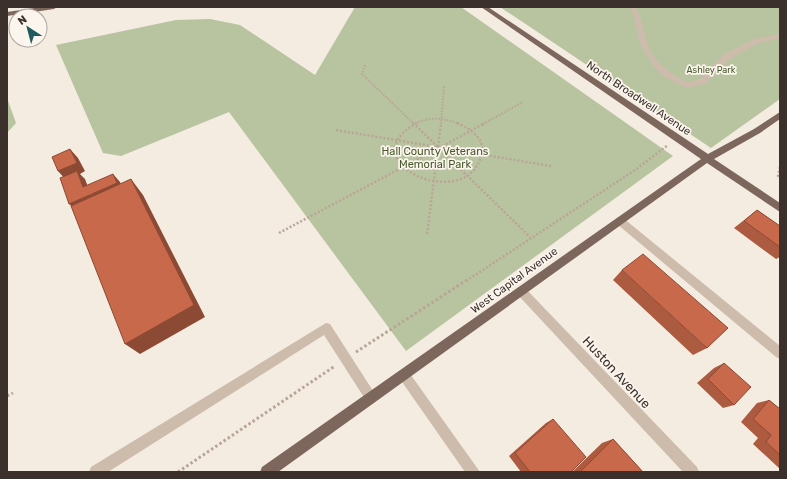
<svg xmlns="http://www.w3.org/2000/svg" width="787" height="479" viewBox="0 0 787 479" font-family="Rubik,sans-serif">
	<rect width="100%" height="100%" fill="#f4ebe1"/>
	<!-- green -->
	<path fill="#b8c4a0" d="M355 7H461L673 156 406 351 229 112 121 156 103 153 56 45 176 20 210 19 240 25 315 75Z
		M500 7H780V99L711 148Z
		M7 98 16 123 7 133Z"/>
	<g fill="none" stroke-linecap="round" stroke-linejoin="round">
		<!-- path-far2 -->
		<path stroke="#b9a596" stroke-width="2" stroke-dasharray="1.5 1.5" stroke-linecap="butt" d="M365 65 362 74 414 124
			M415 124C429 116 445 118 459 124
			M441 124 444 85
			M483 124 523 102"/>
		<!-- path-far1 -->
		<path stroke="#b9a596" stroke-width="2.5" stroke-dasharray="2 2" stroke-linecap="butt" d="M413 123 439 148 485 123
			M417 123C346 162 469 216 482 153 485 138 469 128 457 123
			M336 130 551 166
			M780 167 778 176 780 177
			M279 233 439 148 530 237
			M427 234 441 123
			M466 281 635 170 668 145"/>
		<!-- path -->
		<path stroke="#b9a596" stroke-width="3" stroke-dasharray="2.5 2.5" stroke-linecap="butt" d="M356 352 467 280
			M7 396 13 393
			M178 472 335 366"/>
		<!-- minor -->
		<path fill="#cdbbac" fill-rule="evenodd" d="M629 7H635C642 17 643 30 647 42 653 62 670 74 688 82L700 79 723 55 754 39 780 34V38L759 43 729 59 706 83 687 88 666 78 654 67 640 44 633 13Z
			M620 217 623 218 780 346V359L776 357 617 224 615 221 617 218Z
			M521 286 525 288 697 467 699 472H683L517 294 516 291 517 288Z
			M326 323 330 324 375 394 377 398 375 402 371 404 367 402 324 335 108 472H89L91 467Z
			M404 369 408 371 480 472H465L400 379 398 375 400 371Z"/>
		<!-- major -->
		<path fill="#7d675c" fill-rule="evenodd" d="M41 7H57L54 9 7 16V12Z
			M481 7H488L708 154 754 129 780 112V119L760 133 714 159 780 203V212L707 163 278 472H260L262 467 701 159Z"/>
	</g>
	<!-- wall -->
	<path fill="#ac5a40" d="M757 210 780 226V257L776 259 734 228Z
		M622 270 707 348 693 355 613 280Z
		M724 363 734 405 723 408 697 383 714 368Z
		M769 400 780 409V469L753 444 758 438 741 422 757 403Z
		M553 419 571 472H521L509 456 546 423Z
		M613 439 643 472H572L602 443Z"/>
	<!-- shaded-wall -->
	<path fill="#8c4a34" d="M70 149 78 158 85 171 80 174 85 179 91 195 113 174 120 182 124 191 78 212 69 204 66 180 58 171Z
		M131 179 143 195 205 317 140 354 125 344Z"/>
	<!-- building -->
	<path fill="#c8694b" stroke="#8c4a34" d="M70 149 77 163 58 171 52 157Z
		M77 171 83 187 113 174 117 183 69 204 60 178Z
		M131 179 194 305 125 344 71 206Z
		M757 210 780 226V247L744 221Z
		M643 254 728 328 707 348 622 270Z
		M724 363 751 387 734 405 708 379Z
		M769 400 780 409V455L766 442 771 435 753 419Z
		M553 419 586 457 571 472H530L515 453Z
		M613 439 643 472H580Z"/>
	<g text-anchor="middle" stroke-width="3.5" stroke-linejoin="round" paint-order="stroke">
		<!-- far-park labels -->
		<g font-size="9" fill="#4a5a2e" stroke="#fbf5ee">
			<text x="711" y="73">Ashley Park</text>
		</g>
		<!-- street labels -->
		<g font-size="11" fill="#3b302b" stroke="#fbf5ee">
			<text transform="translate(639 98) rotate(34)" y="4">North Broadwell Avenue</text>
			<text transform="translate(514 280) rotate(-36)" y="4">West Capital Avenue</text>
		</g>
		<!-- park labels -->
		<g font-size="11" fill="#4a5a2e" stroke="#fbf5ee">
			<text x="435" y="155">Hall County Veterans<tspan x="435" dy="13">Memorial Park</tspan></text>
		</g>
		<!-- near-street labels -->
		<g font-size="13" fill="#3b302b" stroke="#fbf5ee">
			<text transform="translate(617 372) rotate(47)" y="5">Huston Avenue</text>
		</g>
	</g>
	<!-- border -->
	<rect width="787" height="479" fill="none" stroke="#3b302b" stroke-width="16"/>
	<!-- north arrow -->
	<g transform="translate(28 28) rotate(324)"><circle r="19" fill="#fbf5ee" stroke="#aea6a0"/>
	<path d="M0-3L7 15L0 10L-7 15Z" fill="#1f5a5e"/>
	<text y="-6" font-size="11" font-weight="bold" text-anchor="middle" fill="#3b302b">N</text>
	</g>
</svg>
